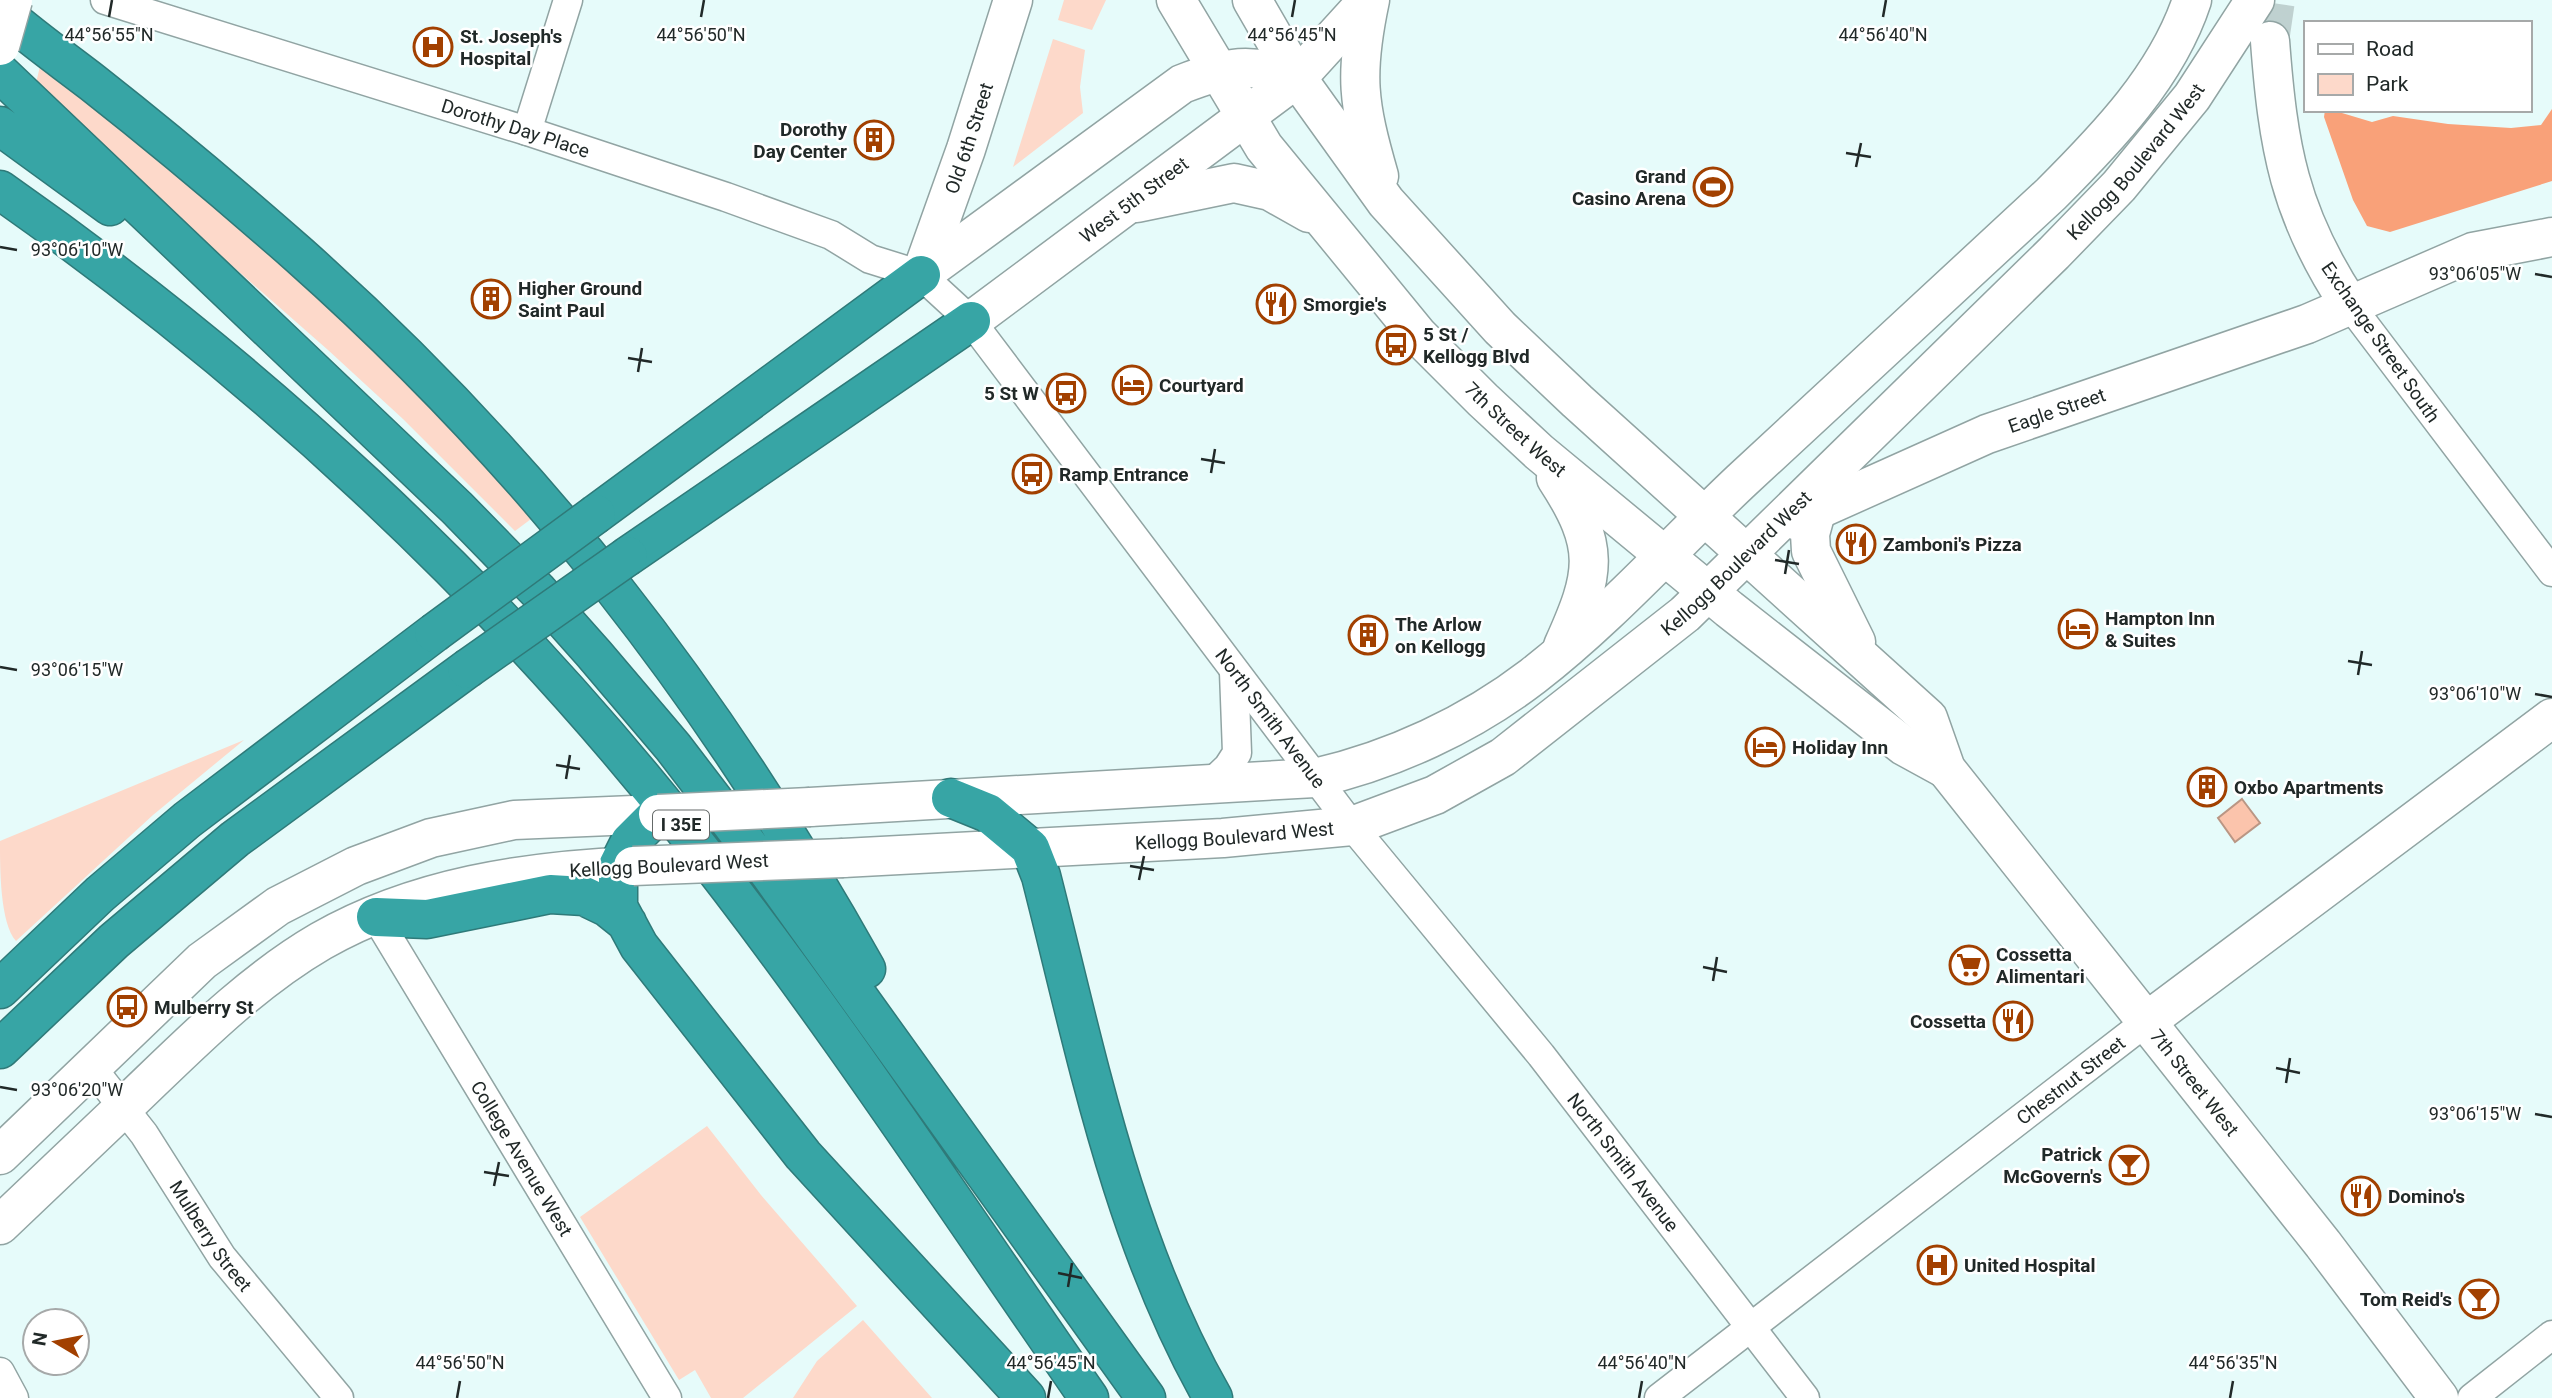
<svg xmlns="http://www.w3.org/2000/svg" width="2552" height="1398" viewBox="0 0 2552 1398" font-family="Roboto,sans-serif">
	<rect width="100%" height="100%" fill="#e6fbfa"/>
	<!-- green -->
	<path fill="#fdd9ca" d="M1064 0H1106L1092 30 1058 20Z
		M1053 39 1085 50 1080 87 1083 113 1013 167Z
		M40 66 119 124 363 334 535 516 515 531 403 419 328 350 34 92Z
		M244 740 153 815 16 941C0 923 0 869 0 841Z
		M707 1126 761 1195 857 1306 743 1398H711L695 1370 679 1380 580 1217Z
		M863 1320 932 1398H793L817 1361Z"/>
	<!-- forest -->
	<path fill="#f9a179" d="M2552 109V181L2390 232 2367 226 2353 200 2324 117 2325 110H2332L2372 122 2393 116 2448 124 2511 128 2541 125Z"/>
	<!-- water -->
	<path fill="#fbc4ac" stroke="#ba9684" stroke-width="2" d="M2242 799 2260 823 2235 842 2218 818Z"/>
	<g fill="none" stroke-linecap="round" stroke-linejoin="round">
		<!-- secondary-tunnel -->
		<path stroke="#bfd1d0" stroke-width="38" stroke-dasharray="38 19" stroke-linecap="butt" d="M2270 41 2276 0"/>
		<defs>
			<g id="street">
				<path id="s1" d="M105 0 527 131 726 197 831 235 870 259 921 275 971 321 1352 826 1541 1055 1805 1398"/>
				<path d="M527 131 568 0"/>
				<path d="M2349 304 2552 572"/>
				<path d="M1208 786 1228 767 1237 753 1234 672"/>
				<path id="s2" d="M376 917 667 1398"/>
				<path id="s3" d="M92 1068 144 1134 222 1257 339 1398"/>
				<path d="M0 1372 14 1398"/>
				<path id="s4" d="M1659 1398 2146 1022"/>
				<path d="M2472 1398 2552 1335"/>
			</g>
			<g id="secondary">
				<path id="s5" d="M1176 0 1264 147 1418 335 1483 400 1539 452 1729 609 1904 746 1946 769"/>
				<path id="s6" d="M1252 0 1297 78 1386 202 1453 276 1500 328 1577 401 1928 718 1946 769 2323 1244 2439 1398"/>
				<path d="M1370 0C1354 75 1358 103 1379 176"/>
				<path d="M2270 41C2278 147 2289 213 2349 304"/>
				<path d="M1137 203 1234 183 1270 191 1309 213"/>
				<path d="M921 275 1182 84C1228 66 1250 62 1297 78"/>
				<path id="s7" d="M921 275 966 149 1013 0"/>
				<path id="s8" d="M971 321 1297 78 1368 0"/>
				<path d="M1556 478C1601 547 1596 573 1563 646"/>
				<path d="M1822 490 1810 534 1811 551 1856 642"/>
				<path id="s9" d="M1795 520 1987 434 2307 324 2473 252 2552 237"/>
				<path d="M810 807 1315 778C1393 760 1469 725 1533 676 1608 618 1672 546 1741 481 1844 385 1948 290 2051 194 2107 138 2167 76 2192 0"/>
				<path id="s10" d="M843 858 1223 838 1352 826 1435 795 1503 757 1685 614 2054 253 2119 186 2192 97 2255 0"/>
				<path d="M2146 1022 2552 718"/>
				<path d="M0 1155 202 961 278 906 356 866 431 838 514 820 658 814"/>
				<path d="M0 1225C41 1186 82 1147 123 1108 185 1049 247 984 321 941 416 887 525 871 633 866"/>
			</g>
			<path id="highway" d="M0 10C29 36 62 59 93 83 163 138 232 196 299 255 534 464 713 695 866 969
				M0 73 457 508 538 591 594 654 673 747 770 874 1146 1398
				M0 126 110 206
				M0 190C256 369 489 584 683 828 828 1010 956 1207 1089 1398
				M596 514 921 275
				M628 556 971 321
				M951 798 988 813 1030 848 1041 876C1086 1052 1122 1239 1213 1398
				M658 814 630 842 618 866V907L639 946 803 1155 1026 1398
				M376 917 427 919 550 894 584 896 607 907 627 923
				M0 989 100 894 187 820 434 633
				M0 1049 114 941 235 839 467 669"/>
		</defs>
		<!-- street casing -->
		<use href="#street" stroke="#91a4a3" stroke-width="31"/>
		<!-- secondary casing -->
		<use href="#secondary" stroke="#91a4a3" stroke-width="41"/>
		<!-- highway casing -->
		<use href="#highway" stroke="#2f7a79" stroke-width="41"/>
		<!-- street -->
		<use href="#street" stroke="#fff" stroke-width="28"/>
		<!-- secondary -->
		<use href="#secondary" stroke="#fff" stroke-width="38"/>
		<!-- highway -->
		<use href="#highway" stroke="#37a5a5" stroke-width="38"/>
		<defs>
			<path id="secondary-bridge" d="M0 46 13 0
				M658 814 810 807
				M633 866 843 858"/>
			<path id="highway-bridge" d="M434 633 596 514
				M467 669 628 556"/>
		</defs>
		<!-- secondary-bridge casing -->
		<use href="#secondary-bridge" stroke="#91a4a3" stroke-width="41" stroke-linecap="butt"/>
		<!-- highway-bridge casing -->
		<use href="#highway-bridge" stroke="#2f7a79" stroke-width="41" stroke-linecap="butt"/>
		<!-- secondary-bridge -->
		<use href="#secondary-bridge" stroke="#fff" stroke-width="38"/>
		<!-- highway-bridge -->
		<use href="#highway-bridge" stroke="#37a5a5" stroke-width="38"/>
	</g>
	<!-- ticks -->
	<path fill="none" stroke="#212928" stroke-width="2.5" d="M109 17 112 0M701 17 704 0M1292 17 1295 0M1883 17 1886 0M1846 153 1871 157M1856 167 1861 143M0 247 17 250M2535 274 2552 277M628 358 652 362M638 372 642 348M1201 459 1225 463M1211 473 1215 449M1775 560 1799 564M1785 574 1789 550M2348 661 2372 665M0 667 17 670M2358 675 2362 651M2535 694 2552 697M556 765 580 769M566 779 570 755M1130 866 1154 870M1139 880 1144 856M1703 967 1727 972M1713 981 1717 957M2276 1068 2300 1073M2286 1083 2290 1058M0 1087 17 1090M2535 1114 2552 1117M484 1172 509 1176M494 1186 499 1162M1058 1273 1082 1278M1068 1287 1072 1263M457 1398 460 1381M1048 1398 1051 1381M1639 1398 1642 1381M2230 1398 2233 1381"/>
	<!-- icons -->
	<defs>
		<symbol id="hospital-ring" viewBox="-11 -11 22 22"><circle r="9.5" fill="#fff" stroke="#a24000" stroke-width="1.5"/><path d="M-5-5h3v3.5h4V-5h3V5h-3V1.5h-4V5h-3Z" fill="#a24000"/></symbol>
		<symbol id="building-ring" viewBox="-11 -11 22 22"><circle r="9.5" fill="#fff" stroke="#a24000" stroke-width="1.5"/><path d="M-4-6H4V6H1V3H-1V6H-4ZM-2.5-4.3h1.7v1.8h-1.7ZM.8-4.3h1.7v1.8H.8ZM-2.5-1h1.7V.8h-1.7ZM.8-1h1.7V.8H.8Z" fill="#a24000"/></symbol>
		<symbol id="stadium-ring" viewBox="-11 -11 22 22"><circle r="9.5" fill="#fff" stroke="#a24000" stroke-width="1.5"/><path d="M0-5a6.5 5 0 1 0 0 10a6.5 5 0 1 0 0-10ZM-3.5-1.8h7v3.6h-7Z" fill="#a24000"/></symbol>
		<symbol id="restaurant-ring" viewBox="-11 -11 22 22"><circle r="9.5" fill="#fff" stroke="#a24000" stroke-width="1.5"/><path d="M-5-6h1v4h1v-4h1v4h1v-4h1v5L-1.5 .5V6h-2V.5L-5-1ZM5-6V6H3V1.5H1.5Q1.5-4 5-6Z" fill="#a24000"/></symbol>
		<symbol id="bus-ring" viewBox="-11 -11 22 22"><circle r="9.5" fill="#fff" stroke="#a24000" stroke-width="1.5"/><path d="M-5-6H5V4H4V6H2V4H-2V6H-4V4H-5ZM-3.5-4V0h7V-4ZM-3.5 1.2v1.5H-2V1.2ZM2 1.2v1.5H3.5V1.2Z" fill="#a24000"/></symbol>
		<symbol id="hotel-ring" viewBox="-11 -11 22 22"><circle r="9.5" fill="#fff" stroke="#a24000" stroke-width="1.5"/><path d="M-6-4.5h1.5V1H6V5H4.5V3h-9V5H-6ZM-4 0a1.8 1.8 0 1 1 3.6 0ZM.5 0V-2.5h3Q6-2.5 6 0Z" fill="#a24000"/></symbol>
		<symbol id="supermarket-ring" viewBox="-11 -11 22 22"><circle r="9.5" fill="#fff" stroke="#a24000" stroke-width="1.5"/><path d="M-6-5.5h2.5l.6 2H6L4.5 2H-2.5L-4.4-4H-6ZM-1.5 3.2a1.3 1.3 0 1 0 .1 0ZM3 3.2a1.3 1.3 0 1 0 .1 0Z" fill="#a24000"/></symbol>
		<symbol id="bar-ring" viewBox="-11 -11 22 22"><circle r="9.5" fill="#fff" stroke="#a24000" stroke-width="1.5"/><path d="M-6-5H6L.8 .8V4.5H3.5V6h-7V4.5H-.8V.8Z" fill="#a24000"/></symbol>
	</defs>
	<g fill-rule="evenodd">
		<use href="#hospital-ring" x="411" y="25" width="44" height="44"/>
		<use href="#building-ring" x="852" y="118" width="44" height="44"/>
		<use href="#stadium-ring" x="1691" y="165" width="44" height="44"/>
		<use href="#building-ring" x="469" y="277" width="44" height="44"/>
		<use href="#restaurant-ring" x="1254" y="282" width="44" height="44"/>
		<use href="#bus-ring" x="1374" y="323" width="44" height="44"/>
		<use href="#hotel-ring" x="1110" y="363" width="44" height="44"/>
		<use href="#bus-ring" x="1044" y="371" width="44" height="44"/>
		<use href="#bus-ring" x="1010" y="452" width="44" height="44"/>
		<use href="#restaurant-ring" x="1834" y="522" width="44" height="44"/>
		<use href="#hotel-ring" x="2056" y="607" width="44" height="44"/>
		<use href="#building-ring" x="1346" y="613" width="44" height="44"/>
		<use href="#hotel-ring" x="1743" y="725" width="44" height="44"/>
		<use href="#building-ring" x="2185" y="765" width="44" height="44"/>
		<use href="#supermarket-ring" x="1947" y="943" width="44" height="44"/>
		<use href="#bus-ring" x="105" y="985" width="44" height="44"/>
		<use href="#restaurant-ring" x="1991" y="999" width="44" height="44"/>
		<use href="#bar-ring" x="2107" y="1143" width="44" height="44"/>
		<use href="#restaurant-ring" x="2339" y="1174" width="44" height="44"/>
		<use href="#hospital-ring" x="1915" y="1243" width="44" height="44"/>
		<use href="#bar-ring" x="2457" y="1277" width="44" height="44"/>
	</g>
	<g text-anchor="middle" stroke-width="5" stroke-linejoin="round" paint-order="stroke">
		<!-- shield labels -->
		<rect fill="#fff" stroke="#646968" stroke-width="2" x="653" y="810.5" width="56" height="29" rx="5"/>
		<g font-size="18" font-weight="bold" fill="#212928">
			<text x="681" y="831">I 35E</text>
		</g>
		<!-- poi labels -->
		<g font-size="19" font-weight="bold" fill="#212928" stroke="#fff" text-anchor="start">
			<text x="460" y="43">St. Joseph's<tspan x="460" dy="22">Hospital</tspan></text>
			<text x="847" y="136" text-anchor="end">Dorothy<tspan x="847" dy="22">Day Center</tspan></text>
			<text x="1686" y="183" text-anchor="end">Grand<tspan x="1686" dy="22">Casino Arena</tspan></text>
			<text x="518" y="295">Higher Ground<tspan x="518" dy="22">Saint Paul</tspan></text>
			<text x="1303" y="311">Smorgie's</text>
			<text x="1423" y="341">5 St /<tspan x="1423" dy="22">Kellogg Blvd</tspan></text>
			<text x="1159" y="392">Courtyard</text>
			<text x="1039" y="400" text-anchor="end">5 St W</text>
			<text x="1059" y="481">Ramp Entrance</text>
			<text x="1883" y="551">Zamboni's Pizza</text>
			<text x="2105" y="625">Hampton Inn<tspan x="2105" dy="22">&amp; Suites</tspan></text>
			<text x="1395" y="631">The Arlow<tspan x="1395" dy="22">on Kellogg</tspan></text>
			<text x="1792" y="754">Holiday Inn</text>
			<text x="2234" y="794">Oxbo Apartments</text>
			<text x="1996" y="961">Cossetta<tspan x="1996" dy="22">Alimentari</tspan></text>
			<text x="154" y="1014">Mulberry St</text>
			<text x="1986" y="1028" text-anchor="end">Cossetta</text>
			<text x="2102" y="1161" text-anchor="end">Patrick<tspan x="2102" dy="22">McGovern's</tspan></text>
			<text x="2388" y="1203">Domino's</text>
			<text x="1964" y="1272">United Hospital</text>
			<text x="2452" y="1306" text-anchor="end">Tom Reid's</text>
		</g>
		<!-- street labels -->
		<g font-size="19" fill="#212928" stroke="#fff">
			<text dy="7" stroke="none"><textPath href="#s1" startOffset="430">Dorothy Day Place</textPath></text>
			<text dy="7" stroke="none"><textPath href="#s7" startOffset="145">Old 6th Street</textPath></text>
			<text dy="7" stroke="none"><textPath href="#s10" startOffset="1547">Kellogg Boulevard West</textPath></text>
			<text dy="7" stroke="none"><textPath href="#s8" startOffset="203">West 5th Street</textPath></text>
			<text transform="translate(2381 342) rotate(55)" y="7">Exchange Street South</text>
			<text dy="7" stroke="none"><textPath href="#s9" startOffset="284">Eagle Street</textPath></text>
			<text dy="7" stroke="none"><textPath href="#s5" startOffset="550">7th Street West</textPath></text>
			<text dy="7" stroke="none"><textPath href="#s10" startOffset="980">Kellogg Boulevard West</textPath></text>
			<text dy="7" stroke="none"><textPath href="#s1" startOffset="1428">North Smith Avenue</textPath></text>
			<text dy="7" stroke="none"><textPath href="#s10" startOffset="392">Kellogg Boulevard West</textPath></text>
			<text transform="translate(669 865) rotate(-3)" y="7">Kellogg Boulevard West</text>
			<text dy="7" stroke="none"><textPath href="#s4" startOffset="520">Chestnut Street</textPath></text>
			<text dy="7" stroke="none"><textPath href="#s6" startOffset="1446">7th Street West</textPath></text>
			<text dy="7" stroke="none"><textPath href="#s2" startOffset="282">College Avenue West</textPath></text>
			<text dy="7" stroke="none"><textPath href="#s1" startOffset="1995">North Smith Avenue</textPath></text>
			<text dy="7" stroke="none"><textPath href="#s3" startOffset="206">Mulberry Street</textPath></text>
		</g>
	</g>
	<g font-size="18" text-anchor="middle" fill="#212928" stroke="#fff" stroke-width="5" stroke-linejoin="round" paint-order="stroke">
		<text x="109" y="41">44°56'55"N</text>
		<text x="701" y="41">44°56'50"N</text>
		<text x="1292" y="41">44°56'45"N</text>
		<text x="1883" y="41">44°56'40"N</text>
		<text x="77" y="256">93°06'10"W</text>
		<text x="2475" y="280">93°06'05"W</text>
		<text x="77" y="676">93°06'15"W</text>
		<text x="2475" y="700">93°06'10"W</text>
		<text x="77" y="1096">93°06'20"W</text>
		<text x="2475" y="1120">93°06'15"W</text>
		<text x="460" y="1369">44°56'50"N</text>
		<text x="1051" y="1369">44°56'45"N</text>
		<text x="1642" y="1369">44°56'40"N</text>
		<text x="2233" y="1369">44°56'35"N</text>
	</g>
	<!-- legend -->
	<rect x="2304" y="21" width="228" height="91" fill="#ffffff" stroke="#a6a9a9" stroke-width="2"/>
	<rect x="2318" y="44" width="35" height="10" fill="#ffffff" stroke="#a6a9a9" stroke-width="2"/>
	<text x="2366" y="56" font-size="21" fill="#212928">Road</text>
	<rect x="2318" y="74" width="35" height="21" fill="#fdd9ca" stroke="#a6a9a9" stroke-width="2"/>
	<text x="2366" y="91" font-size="21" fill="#212928">Park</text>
	<!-- north arrow -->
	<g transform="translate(56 1342) rotate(280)"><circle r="33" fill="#ffffff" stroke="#a6a9a9" stroke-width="2"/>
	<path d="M0-5L12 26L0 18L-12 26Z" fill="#a24000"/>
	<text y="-10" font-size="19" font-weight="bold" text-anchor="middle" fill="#212928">N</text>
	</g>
</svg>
